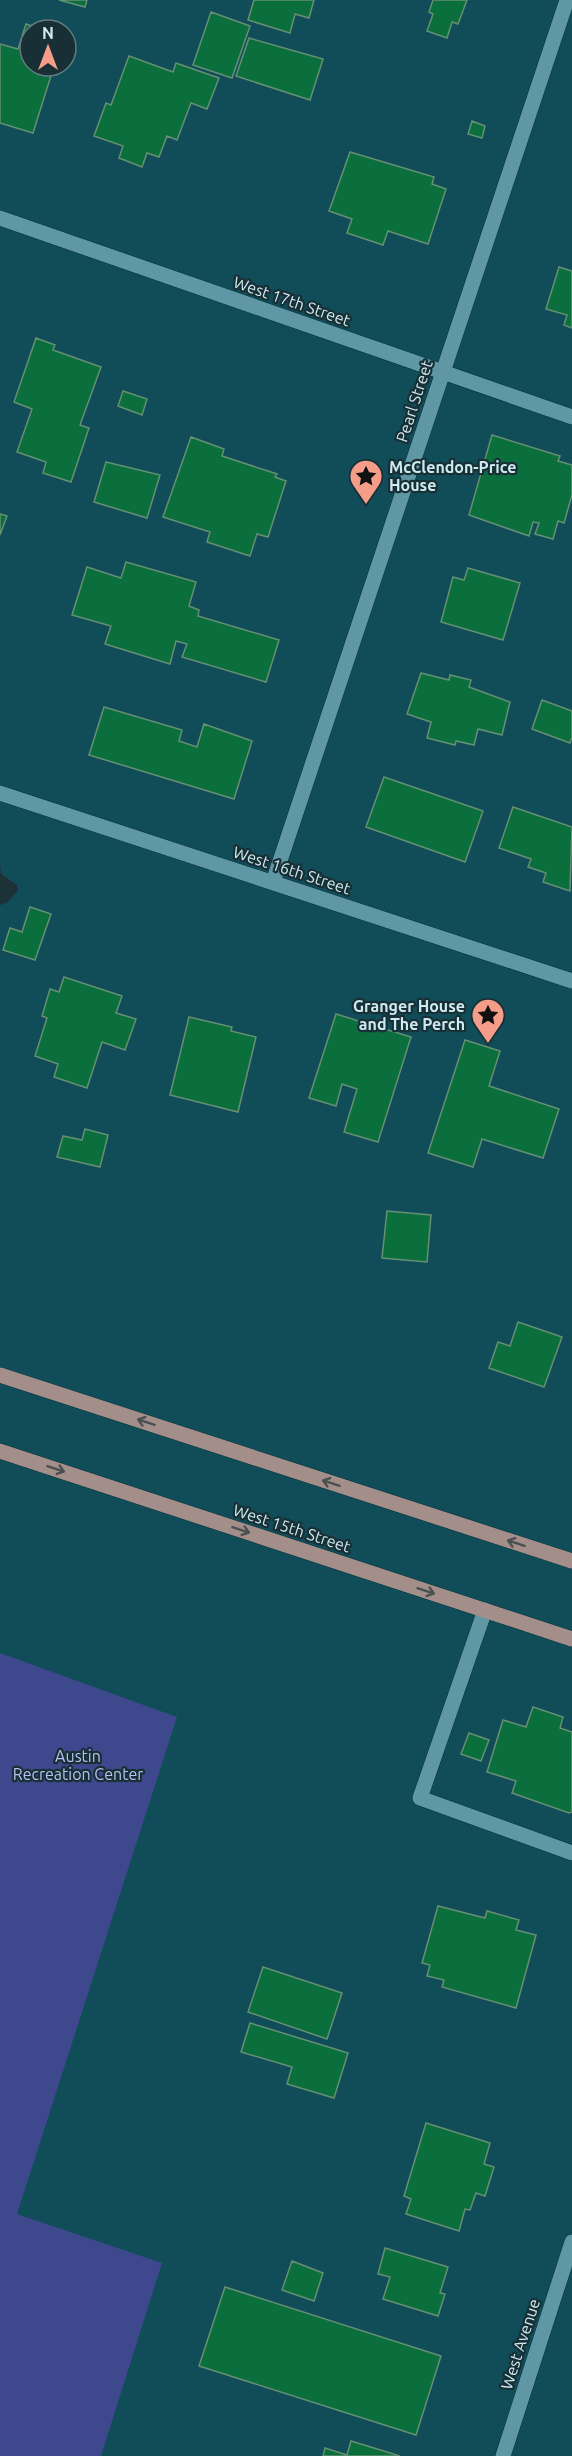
<svg xmlns="http://www.w3.org/2000/svg" width="572" height="2456" viewBox="0 0 572 2456" font-family="Ubuntu,sans-serif">
	<rect width="100%" height="100%" fill="#104d59"/>
	<!-- green -->
	<path fill="#3e488c" d="M0 1653 177 1717 17 2214 162 2263 101 2456H0Z"/>
	<!-- water -->
	<path fill="#1c3237" d="M0 864 1 874 17 885 18 890 7 903 0 905Z"/>
	<!-- building -->
	<path fill="#0b6e3d" stroke="#668f73" stroke-width="1.5" d="M59 0H87L85 7Z
		M254 0H314L309 18 295 14 290 33 248 20Z
		M433 0H467L458 24 452 22 447 38 427 31 433 14 429 12Z
		M211 12 250 26 232 78 193 65Z
		M26 24 44 30H30V66H54L33 133 0 123V44L18 49Z
		M249 38 323 59 310 100 236 76Z
		M129 56 173 72 176 63 219 78 207 109 191 103 177 140 167 136 159 157 147 153 142 167 119 158 123 146 94 136 106 103 111 105Z
		M472 121 485 126 482 138 468 134Z
		M350 152 434 177 432 184 446 189 428 244 388 231 383 245 347 233 352 219 329 211Z
		M559 267 572 271V328L564 325 567 315 546 309Z
		M36 338 55 345 53 350 101 367 80 425 89 428 71 482 43 473 46 462 17 452 32 409 14 402Z
		M123 391 147 399 142 415 118 406Z
		M492 435 560 456 558 461 572 465V495L564 523 558 521 553 539 535 534 539 523 533 522 529 536 469 515Z
		M191 437 224 449 222 456 277 474 275 477 286 481 268 537 257 534 250 556 207 542 210 532 163 517Z
		M106 462 160 475 147 518 94 502Z
		M0 514 7 516 0 535Z
		M126 562 196 582 189 606 199 610 198 616 279 640 266 682 182 657 187 644 176 641 170 664 105 644 111 626 72 615 87 567 121 578Z
		M468 568 520 583 503 640 441 622 453 577 464 580Z
		M421 673 449 680 450 675 471 680 469 687 510 702 502 735 478 729 474 745 456 741 455 745 427 738 431 722 407 714Z
		M542 700 572 711V737L570 743 532 729Z
		M104 707 182 730 179 741 197 747 204 724 252 741 234 799 89 755Z
		M384 777 483 811 465 862 366 827Z
		M513 807 572 827 570 891 543 882 546 873 528 867 531 859 499 848Z
		M30 907 51 914 35 960 3 950 10 928 22 932Z
		M64 977 122 996 116 1013 136 1019 125 1050 102 1042 87 1088 54 1077 58 1064 35 1056 47 1018 42 1016 50 989 59 992Z
		M336 1014 411 1037 378 1142 344 1132 357 1089 342 1084 336 1106 309 1098Z
		M189 1017 232 1027 231 1031 256 1037 238 1112 170 1095Z
		M465 1040 500 1051 489 1086 559 1109 543 1158 482 1139 473 1167 428 1153Z
		M85 1129 108 1135 100 1167 57 1157 63 1136 82 1140Z
		M387 1211 431 1215 427 1262 382 1258Z
		M518 1322 562 1337 544 1387 489 1368 498 1342 510 1346Z
		M533 1707 563 1717 560 1728 572 1732V1812L569 1813 512 1793 516 1781 487 1772 503 1720 526 1727Z
		M469 1733 489 1740 481 1761 461 1754Z
		M438 1906 485 1918 487 1911 519 1920 516 1930 536 1935 516 2008 442 1987 444 1980 427 1976 430 1965 422 1963Z
		M263 1967 342 1993 327 2039 248 2012Z
		M250 2023 348 2053 334 2098 287 2084 292 2067 241 2052Z
		M426 2123 490 2143 484 2164 494 2167 485 2196 476 2193 470 2210 465 2209 459 2231 406 2214 411 2199 404 2196Z
		M385 2248 448 2267 440 2293 445 2294 438 2316 383 2299 390 2277 378 2274Z
		M292 2261 323 2273 314 2301 282 2290Z
		M225 2287 441 2356 416 2435 199 2366Z
		M351 2441 400 2456H323L325 2448 347 2455Z"/>
	<g fill="none" stroke-linecap="round" stroke-linejoin="round">
		<defs>
			<path id="lane" d="M485 1610 420 1798 572 1853"/>
			<path id="street" d="M0 218 572 417
				M0 793 572 981
				M273 882 567 0
				M503 2456 572 2242"/>
			<path id="primary" d="M0 1375 572 1561
				M0 1451 572 1639"/>
		</defs>
		<!-- lane casing -->
		<use href="#lane" stroke="#02313a" stroke-width="16"/>
		<!-- street casing -->
		<use href="#street" stroke="#02313a" stroke-width="16"/>
		<!-- primary casing -->
		<use href="#primary" stroke="#02313a" stroke-width="16"/>
		<!-- lane -->
		<use href="#lane" stroke="#6097a5" stroke-width="15"/>
		<!-- street -->
		<use href="#street" stroke="#6097a5" stroke-width="15"/>
		<!-- primary -->
		<use href="#primary" stroke="#a48e89" stroke-width="15"/>
	</g>
	<!-- one-way arrows -->
	<defs><path id="oneway-shaft" d="M-6 0H5M1.5-3L5.5 0L1.5 3" fill="none" stroke-width="1.6" stroke-linecap="round" stroke-linejoin="round" transform="scale(1.5)"/></defs>
	<g stroke="#495052">
		<use href="#oneway-shaft" transform="translate(146 1422) rotate(-162)"/>
		<use href="#oneway-shaft" transform="translate(56 1469) rotate(18)"/>
		<use href="#oneway-shaft" transform="translate(331 1483) rotate(-162)"/>
		<use href="#oneway-shaft" transform="translate(241 1530) rotate(18)"/>
		<use href="#oneway-shaft" transform="translate(516 1543) rotate(-162)"/>
		<use href="#oneway-shaft" transform="translate(426 1591) rotate(18)"/>
	</g>
	<!-- icons -->
	<defs>
		<symbol id="sight-pin" viewBox="-11 -11 22 30"><path d="M0 17L-7.5 6A9.5 9.5 0 1 1 7.5 6Z" fill="#f49e89" stroke="#182f35"/><path d="M0-6L1.8-2.2L6-1.7L2.9 1.2L3.7 5.4L0 3.3L-3.7 5.4L-2.9 1.2L-6-1.7L-1.8-2.2Z" fill="#111"/></symbol>
	</defs>
	<g fill-rule="evenodd">
		<use href="#sight-pin" x="347" y="457" width="38" height="52"/>
		<use href="#sight-pin" x="469" y="996" width="38" height="52"/>
	</g>
	<g text-anchor="middle" stroke-width="4.5" stroke-linejoin="round" paint-order="stroke">
		<!-- street labels -->
		<g font-size="16" fill="#ceeaf1" stroke="#182f35">
			<text transform="translate(292 301) rotate(19)" y="6">West 17th Street</text>
			<text transform="translate(414 401) rotate(-72)" y="6">Pearl Street</text>
			<text transform="translate(292 870) rotate(18)" y="6">West 16th Street</text>
			<text transform="translate(292 1528) rotate(18)" y="6">West 15th Street</text>
			<text transform="translate(520 2344) rotate(-72)" y="6">West Avenue</text>
		</g>
		<!-- poi labels -->
		<g font-size="16" font-weight="bold" fill="#ceeaf1" stroke="#182f35" text-anchor="start">
			<text x="389" y="473">McClendon-Price<tspan x="389" dy="18">House</tspan></text>
			<text x="465" y="1012" text-anchor="end">Granger House<tspan x="465" dy="18">and The Perch</tspan></text>
		</g>
		<!-- park labels -->
		<g font-size="16" fill="#b5c1f1" stroke="#182f35">
			<text x="78" y="1762">Austin<tspan x="78" dy="18">Recreation Center</tspan></text>
		</g>
	</g>
	<!-- north arrow -->
	<g transform="translate(48 48)"><circle r="28" fill="#182f35" stroke="#617a80" stroke-width="1.5"/>
	<path d="M0-4.5L10 22L0 15L-10 22Z" fill="#f49e89"/>
	<text y="-9" font-size="16" font-weight="bold" text-anchor="middle" fill="#ceeaf1">N</text>
	</g>
</svg>
